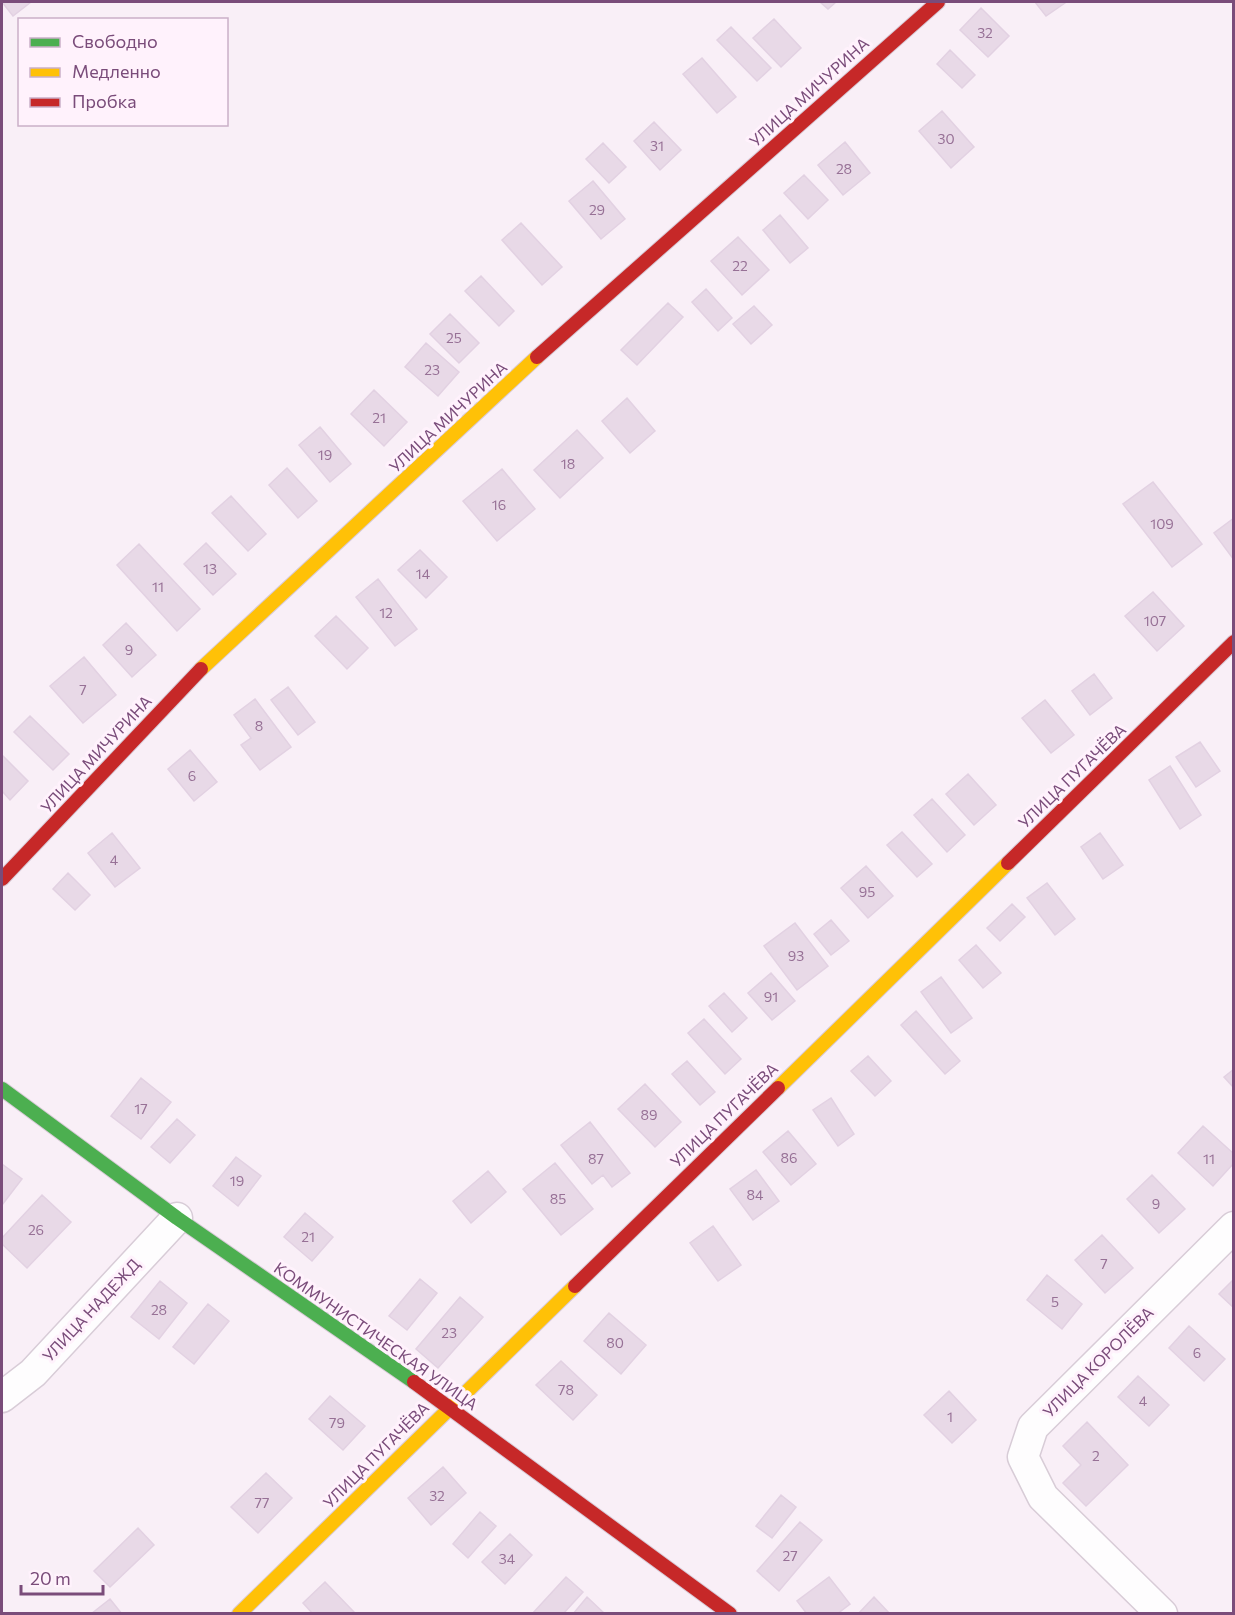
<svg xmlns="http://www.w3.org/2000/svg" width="1235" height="1615" viewBox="0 0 1235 1615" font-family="Commissioner,sans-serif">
	<rect width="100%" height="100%" fill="#f9eff7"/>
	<!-- building -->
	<path fill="#e8d9e7" stroke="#e2d1e2" stroke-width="1.5" d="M2 2H31L13 16Z
		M820 2H836L828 9Z
		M1035 2H1064L1065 3 1046 16Z
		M981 8 1009 36 988 57 960 30Z
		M774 19 801 48 781 67 753 38Z
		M731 27 771 68 757 81 717 40Z
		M950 50 975 75 962 88 937 64Z
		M702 58 736 97 717 113 683 74Z
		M942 111 974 147 951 168 919 131Z
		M654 122 681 150 660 170 634 141Z
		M845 142 870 173 843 195 818 165Z
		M603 143 626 167 609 183 586 159Z
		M804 175 828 200 808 219 784 193Z
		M593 181 625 219 601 239 569 201Z
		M780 215 808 248 790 263 763 230Z
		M521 223 562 267 542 285 502 240Z
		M738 237 769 270 742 295 711 261Z
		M481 276 514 311 499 326 465 291Z
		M706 289 732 318 718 331 692 302Z
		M668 303 683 317 637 365 621 350Z
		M754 306 772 325 751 344 733 324Z
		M450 314 479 343 459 363 430 334Z
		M426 343 459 372 438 396 405 367Z
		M374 390 407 422 384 446 351 414Z
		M627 398 655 431 630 453 602 421Z
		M320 427 351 464 330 482 299 445Z
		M577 430 603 458 560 498 534 470Z
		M287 468 317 501 298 518 269 485Z
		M502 469 535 509 497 541 463 501Z
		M1153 482 1202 544 1172 567 1123 504Z
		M231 496 266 534 248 551 212 513Z
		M1234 518V560L1214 533Z
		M206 543 236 574 213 595 184 564Z
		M139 544 200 609 177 631 117 565Z
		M420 550 447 577 426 598 398 570Z
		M378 579 417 629 395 646 356 597Z
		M1153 592 1184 626 1157 651 1125 616Z
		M336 616 368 648 347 669 315 636Z
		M126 623 156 655 132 677 103 645Z
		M84 657 116 695 83 723 50 686Z
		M1094 674 1112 698 1090 715 1072 691Z
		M288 687 315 722 298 735 271 700Z
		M255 699 291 747 260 770 241 745 251 738 234 715Z
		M1045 700 1074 735 1051 753 1022 718Z
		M30 716 69 754 53 770 14 732Z
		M1200 742 1220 771 1196 787 1176 757Z
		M190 750 217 782 194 801 168 769Z
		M2 755 28 781 10 800 2 791Z
		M1170 766 1201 815 1180 829 1149 780Z
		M968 774 996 805 974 825 946 794Z
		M932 799 965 835 947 852 914 815Z
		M902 832 932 864 917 877 887 845Z
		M112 833 140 868 115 887 88 853Z
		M1100 833 1123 865 1103 879 1081 847Z
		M866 866 893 896 868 918 841 888Z
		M68 873 90 895 75 910 53 889Z
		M1047 883 1075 919 1055 935 1027 898Z
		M1012 904 1025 917 1000 941 987 928Z
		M831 920 849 941 831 955 814 934Z
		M795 923 828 966 797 990 764 946Z
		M976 945 1001 973 983 988 959 960Z
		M771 973 795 1001 772 1020 748 993Z
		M941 977 972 1018 951 1033 921 992Z
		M724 993 747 1018 732 1032 709 1006Z
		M916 1011 960 1061 945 1074 901 1025Z
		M704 1019 741 1059 725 1074 688 1033Z
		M868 1056 891 1081 875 1096 851 1071Z
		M687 1061 715 1092 700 1105 672 1074Z
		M1234 1069V1088L1224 1077Z
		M141 1078 171 1102 141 1139 111 1116Z
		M645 1084 681 1122 655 1147 618 1109Z
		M831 1098 854 1134 838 1146 813 1110Z
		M177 1119 195 1135 170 1163 151 1147Z
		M590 1122 630 1173 612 1187 603 1175 592 1184 561 1145Z
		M1203 1126 1234 1154V1163L1213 1186 1178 1153Z
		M788 1131 816 1164 791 1185 763 1152Z
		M236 1157 261 1176 238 1206 213 1186Z
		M555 1163 593 1209 561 1235 523 1189Z
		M2 1164 22 1179 2 1205Z
		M756 1170 779 1201 753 1220 730 1189Z
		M488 1171 506 1192 471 1223 453 1201Z
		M1152 1175 1185 1209 1159 1233 1127 1199Z
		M42 1195 71 1222 27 1268 2 1244V1238Z
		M305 1213 333 1237 312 1261 284 1237Z
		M713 1226 741 1265 718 1281 690 1243Z
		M1102 1235 1133 1268 1105 1293 1075 1260Z
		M1047 1275 1082 1304 1062 1329 1027 1300Z
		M420 1279 437 1293 407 1330 389 1316Z
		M1234 1279V1308L1219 1294Z
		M160 1281 187 1303 159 1339 131 1317Z
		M460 1297 483 1317 438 1368 416 1349Z
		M208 1304 229 1321 194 1364 173 1347Z
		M609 1313 646 1345 621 1374 584 1341Z
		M1189 1326 1225 1359 1204 1381 1169 1348Z
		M561 1361 597 1395 573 1420 536 1385Z
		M1138 1376 1169 1405 1149 1426 1118 1397Z
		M949 1391 976 1420 952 1443 924 1415Z
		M330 1396 365 1426 343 1450 309 1419Z
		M1087 1422 1128 1465 1086 1506 1063 1483 1081 1465 1063 1446Z
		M443 1467 466 1493 431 1525 408 1498Z
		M266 1473 292 1498 258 1533 231 1507Z
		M781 1495 796 1507 772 1538 756 1526Z
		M480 1512 496 1526 468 1558 453 1544Z
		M800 1522 822 1540 779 1591 757 1571Z
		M138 1528 154 1545 110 1587 94 1571Z
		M510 1534 532 1555 505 1584 482 1562Z
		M566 1577 583 1592 563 1614H532Z
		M829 1577 850 1604 837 1614H807L797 1601Z
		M325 1582 355 1613V1614H313L303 1603Z
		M587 1597 605 1614H573Z
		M874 1597 890 1614H858Z
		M110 1599 122 1614H91Z"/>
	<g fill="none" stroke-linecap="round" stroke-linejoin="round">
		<defs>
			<path id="street" d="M2 1397 33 1373 177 1218
				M1162 1614 1043 1497 1023 1457 1033 1427 1234 1227"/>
			<path id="fast" d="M2 1089 177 1218 414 1382"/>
			<path id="slow" d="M201 669 537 357
				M778 1088 1008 863
				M239 1614 575 1286"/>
			<path id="jam" d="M537 357 938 2
				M1008 863 1234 642
				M2 879 201 669
				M575 1286 778 1088
				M414 1382 730 1614"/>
		</defs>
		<!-- street casing -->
		<use href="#street" stroke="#d8ccd7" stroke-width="33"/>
		<!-- fast casing -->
		<use href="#fast" stroke="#d8cbd7" stroke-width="16"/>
		<!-- slow casing -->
		<use href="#slow" stroke="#d8cbd7" stroke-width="16"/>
		<!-- jam casing -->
		<use href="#jam" stroke="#d8cbd7" stroke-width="16"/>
		<!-- street -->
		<use href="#street" stroke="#fefdfe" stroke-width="30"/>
		<!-- fast -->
		<use href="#fast" stroke="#4caf50" stroke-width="14"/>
		<!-- slow -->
		<use href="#slow" stroke="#ffc107" stroke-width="14"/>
		<!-- jam -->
		<use href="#jam" stroke="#c62828" stroke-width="14"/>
	</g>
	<g text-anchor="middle" stroke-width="6" stroke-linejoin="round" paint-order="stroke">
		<!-- number labels -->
		<g font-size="14" fill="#977196">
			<text x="985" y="38">32</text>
			<text x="946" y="144">30</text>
			<text x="657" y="151">31</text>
			<text x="844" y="174">28</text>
			<text x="597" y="215">29</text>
			<text x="740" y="271">22</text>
			<text x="454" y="343">25</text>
			<text x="432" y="375">23</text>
			<text x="379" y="423">21</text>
			<text x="325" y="460">19</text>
			<text x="568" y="469">18</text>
			<text x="499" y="510">16</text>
			<text x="1162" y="529">109</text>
			<text x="210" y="574">13</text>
			<text x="423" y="579">14</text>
			<text x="158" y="592">11</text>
			<text x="386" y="618">12</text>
			<text x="1155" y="626">107</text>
			<text x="129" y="655">9</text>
			<text x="83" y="695">7</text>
			<text x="259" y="731">8</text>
			<text x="192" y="781">6</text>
			<text x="114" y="865">4</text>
			<text x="867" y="897">95</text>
			<text x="796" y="961">93</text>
			<text x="771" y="1002">91</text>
			<text x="141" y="1114">17</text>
			<text x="649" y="1120">89</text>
			<text x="789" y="1163">86</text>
			<text x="596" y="1164">87</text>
			<text x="1209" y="1164">11</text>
			<text x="237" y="1186">19</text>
			<text x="755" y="1200">84</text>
			<text x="558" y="1204">85</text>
			<text x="1156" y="1209">9</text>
			<text x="36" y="1235">26</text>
			<text x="308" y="1242">21</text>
			<text x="1104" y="1269">7</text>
			<text x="1055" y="1307">5</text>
			<text x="159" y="1315">28</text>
			<text x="449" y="1338">23</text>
			<text x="615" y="1348">80</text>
			<text x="1197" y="1358">6</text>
			<text x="566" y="1395">78</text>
			<text x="1143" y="1406">4</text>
			<text x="950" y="1422">1</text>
			<text x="337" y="1428">79</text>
			<text x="1096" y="1461">2</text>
			<text x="437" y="1501">32</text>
			<text x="262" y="1508">77</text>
			<text x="790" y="1561">27</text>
			<text x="507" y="1564">34</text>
		</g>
		<!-- street labels -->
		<g font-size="16" fill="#7a4c7a" stroke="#fff2fc">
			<text transform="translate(809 92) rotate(-42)" y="6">УЛИЦА МИЧУРИНА</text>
			<text transform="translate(448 417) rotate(-43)" y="6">УЛИЦА МИЧУРИНА</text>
			<text transform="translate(96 754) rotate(-47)" y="6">УЛИЦА МИЧУРИНА</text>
			<text transform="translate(1072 776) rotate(-44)" y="6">УЛИЦА ПУГАЧЁВА</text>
			<text transform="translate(724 1115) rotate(-44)" y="6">УЛИЦА ПУГАЧЁВА</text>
			<text transform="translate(91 1310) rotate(-47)" y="6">УЛИЦА НАДЕЖД</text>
			<text transform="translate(376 1336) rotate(35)" y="6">КОММУНИСТИЧЕСКАЯ УЛИЦА</text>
			<text transform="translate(1098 1362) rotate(-45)" y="6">УЛИЦА КОРОЛЁВА</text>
			<text transform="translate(376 1455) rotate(-45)" y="6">УЛИЦА ПУГАЧЁВА</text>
		</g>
	</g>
	<!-- border -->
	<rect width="1235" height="1615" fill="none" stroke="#7a4c7a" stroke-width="6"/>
	<!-- legend -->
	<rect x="18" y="18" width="210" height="108" fill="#fff2fc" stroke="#cab0c8" stroke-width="1.5"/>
	<rect x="30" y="38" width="30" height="9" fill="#4caf50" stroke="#cab0c8" stroke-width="1.5"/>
	<text x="72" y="48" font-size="18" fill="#7a4c7a">Свободно</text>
	<rect x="30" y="68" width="30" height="9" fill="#ffc107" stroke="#cab0c8" stroke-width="1.5"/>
	<text x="72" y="78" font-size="18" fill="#7a4c7a">Медленно</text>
	<rect x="30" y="98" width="30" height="9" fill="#c62828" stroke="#cab0c8" stroke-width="1.5"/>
	<text x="72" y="108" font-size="18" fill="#7a4c7a">Пробка</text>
	<!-- scale -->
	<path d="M21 1585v9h82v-9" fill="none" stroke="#7a4c7a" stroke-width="3"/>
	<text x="30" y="1585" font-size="18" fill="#7a4c7a" stroke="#fff2fc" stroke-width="4.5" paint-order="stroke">20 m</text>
</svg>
